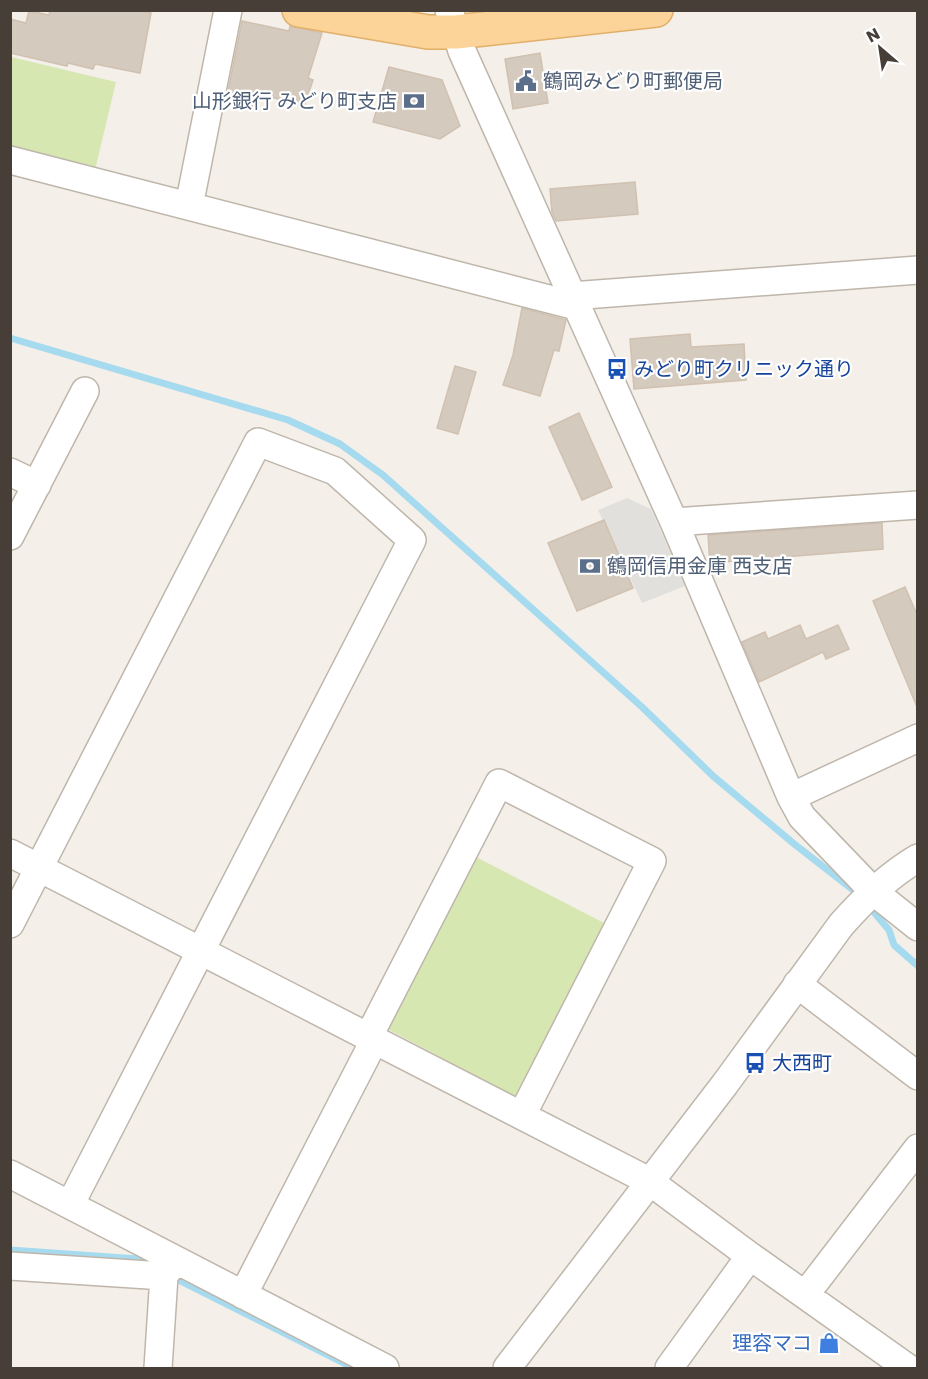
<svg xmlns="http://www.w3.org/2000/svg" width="928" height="1379" viewBox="0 0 928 1379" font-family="Poppins,'Noto Sans JP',sans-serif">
	<rect width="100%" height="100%" fill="#f4efe9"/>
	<!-- green -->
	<path fill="#d6e7b2" d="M11 57 116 82 95 170 11 150Z
		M474 856 606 924 517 1098 384 1027Z"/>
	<!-- parking -->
	<path fill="#e2e0dd" d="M627 498 651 509 685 586 642 603 598 510Z"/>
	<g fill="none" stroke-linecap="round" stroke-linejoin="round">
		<!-- stream -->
		<path stroke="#a6daef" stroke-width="7" d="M10 338 288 420 340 444 383 475 642 707 713 776 793 843 857 893
			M867 904 889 930 894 945 918 966
			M10 1250 138 1259 148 1264
			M171 1276 354 1368"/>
	</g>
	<!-- building -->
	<path fill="#d5cabe" stroke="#d0c1b1" stroke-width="1.5" d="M50 10H138L151 13 140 73 95 64 93 69 68 63 67 66 10 53V19L26 23 29 11 49 15Z
		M242 21 289 31 290 26 322 33 308 78 313 80 304 107 255 92 252 107 226 102Z
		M540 53 548 103 513 109 505 59Z
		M389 67 442 80 460 126 440 139 373 122Z
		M635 182 638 214 556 221 552 212 550 189Z
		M522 308 566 320 559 351 554 350 540 396 503 385 513 355Z
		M690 334 691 347 744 344 746 380 634 389 630 339Z
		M455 366 476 372 458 434 437 428Z
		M579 413 612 487 582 500 549 427Z
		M604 520 633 588 577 611 548 543Z
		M882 523 883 549 710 563 708 535Z
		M905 587 918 617 917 707 873 601Z
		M800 625 806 639 838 625 849 649 826 659 823 652 759 682 742 642 765 632 768 639Z"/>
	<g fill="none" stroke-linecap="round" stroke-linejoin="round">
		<defs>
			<path id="minor" d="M449 10 462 51 674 522 791 797 802 817 874 892 918 927
				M10 160 576 306
				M189 206 228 10
				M571 296 918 270
				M10 472 37 485
				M674 522 918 505
				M10 536 85 391
				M791 797 918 738
				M10 853 649 1181 750 1256 908 1368
				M10 924 258 442 335 471 412 540 70 1205
				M797 984 918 1076
				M369 1036 499 783 652 861 522 1115
				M10 1174 385 1368
				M10 1266 164 1276
				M243 1295 375 1039
				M805 1295 918 1148
				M158 1368 164 1276 174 1262
				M507 1368 725 1084 841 925C863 900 889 875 918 858
				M669 1368 750 1256"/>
			<path id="major" d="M299 10 428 32H456L656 10"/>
		</defs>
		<!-- minor casing -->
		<use href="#minor" stroke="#bfb6ab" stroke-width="30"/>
		<!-- major casing -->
		<use href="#major" stroke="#e2af69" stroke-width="36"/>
		<!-- minor -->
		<use href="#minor" stroke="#fff" stroke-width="27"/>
		<!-- major -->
		<use href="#major" stroke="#fcd499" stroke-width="33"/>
	</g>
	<!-- icons -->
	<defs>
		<symbol id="civic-bare" viewBox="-9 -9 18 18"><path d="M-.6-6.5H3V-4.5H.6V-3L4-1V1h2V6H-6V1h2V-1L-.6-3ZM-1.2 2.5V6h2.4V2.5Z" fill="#5c6f8a" stroke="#fff" stroke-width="2.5" paint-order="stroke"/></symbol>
		<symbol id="bank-bare" viewBox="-9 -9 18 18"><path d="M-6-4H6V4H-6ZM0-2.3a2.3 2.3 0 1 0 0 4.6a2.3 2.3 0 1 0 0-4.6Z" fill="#5c6f8a" stroke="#fff" stroke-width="2.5" paint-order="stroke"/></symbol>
		<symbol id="bus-bare" viewBox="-9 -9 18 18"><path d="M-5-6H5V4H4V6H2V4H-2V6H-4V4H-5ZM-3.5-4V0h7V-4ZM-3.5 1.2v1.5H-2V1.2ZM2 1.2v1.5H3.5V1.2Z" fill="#1a4fb4" stroke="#fff" stroke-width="2.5" paint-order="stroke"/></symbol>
		<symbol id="shop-bare" viewBox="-9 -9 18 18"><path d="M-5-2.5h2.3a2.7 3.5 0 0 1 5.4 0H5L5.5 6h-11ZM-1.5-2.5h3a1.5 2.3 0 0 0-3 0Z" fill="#3f7fe0" stroke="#fff" stroke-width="2.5" paint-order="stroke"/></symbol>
	</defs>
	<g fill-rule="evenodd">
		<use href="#civic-bare" x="511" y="66" width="30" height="30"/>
		<use href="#bank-bare" x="399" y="86" width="30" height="30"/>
		<use href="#bus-bare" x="602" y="354" width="30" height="30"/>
		<use href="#bank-bare" x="575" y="551" width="30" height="30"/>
		<use href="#bus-bare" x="740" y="1048" width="30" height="30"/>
		<use href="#shop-bare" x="814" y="1328" width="30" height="30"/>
	</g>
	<g text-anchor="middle" stroke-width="4.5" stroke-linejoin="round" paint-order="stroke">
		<!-- service labels -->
		<g font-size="20" fill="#4e5e75" stroke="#fff" text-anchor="start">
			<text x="543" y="88">鶴岡みどり町郵便局</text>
			<text x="397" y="108" text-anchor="end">山形銀行 みどり町支店</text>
			<text x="607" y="573">鶴岡信用金庫 西支店</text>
		</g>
		<!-- transit labels -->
		<g font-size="20" fill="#164399" stroke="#fff" text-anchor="start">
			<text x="634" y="376">みどり町クリニック通り</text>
			<text x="772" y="1070">大西町</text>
		</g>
		<!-- shop labels -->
		<g font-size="20" fill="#366cbe" stroke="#fff" text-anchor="end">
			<text x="812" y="1350">理容マコ</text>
		</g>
	</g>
	<!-- border -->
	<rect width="928" height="1379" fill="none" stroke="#473f37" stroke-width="24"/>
	<!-- north arrow -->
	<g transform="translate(880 48) rotate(331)" stroke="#ffffff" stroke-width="4.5" paint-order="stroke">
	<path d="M0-4.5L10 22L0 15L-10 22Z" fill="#473f37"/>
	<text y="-9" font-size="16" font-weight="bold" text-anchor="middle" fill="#473f37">N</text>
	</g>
</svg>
